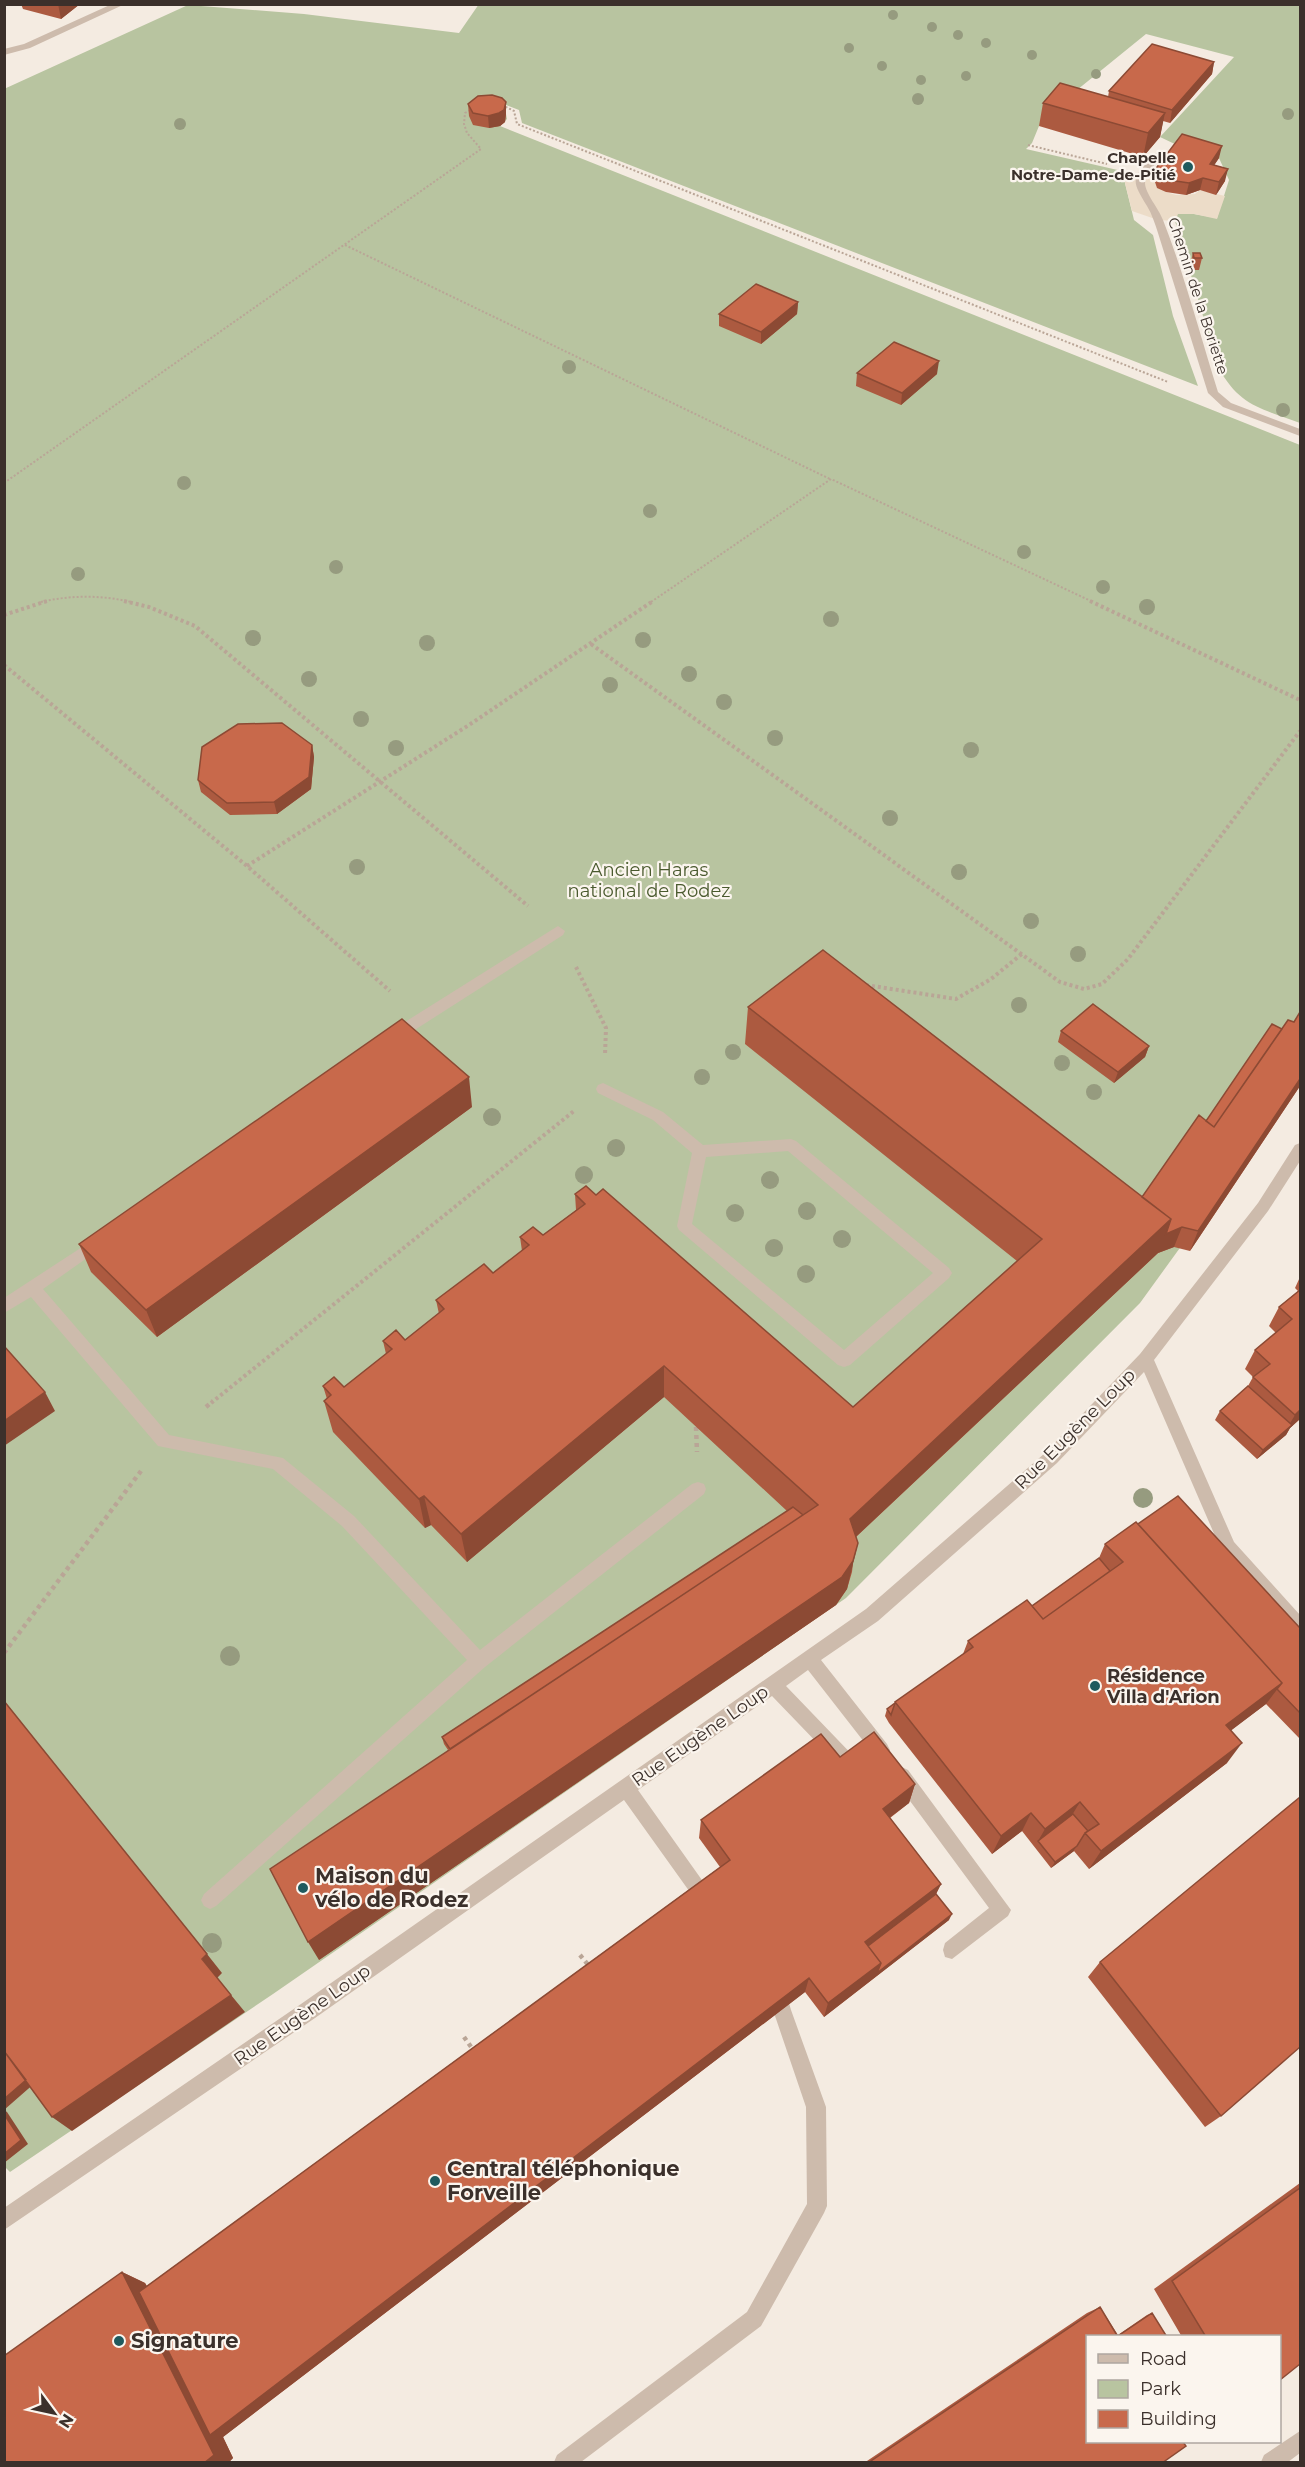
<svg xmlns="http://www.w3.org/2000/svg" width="1305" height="2467" viewBox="0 0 1305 2467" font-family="Montserrat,sans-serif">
	<rect width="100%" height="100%" fill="#f4ebe1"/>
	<!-- green -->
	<path fill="#b8c4a0" d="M479 4 1300 5V423C1261 408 1240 407 1218 367L1175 221 1177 214H1194L1217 218 1229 180 1219 158 1179 146 1160 137 1234 57 1146 34 1056 107 1039 126 1032 143 1026 149 1122 171 1134 220 1153 235 1173 316 1198 386 522 123 519 110 493 100 506 114 507 119 500 126 1300 445V1082L1140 1303 846 1598 273 1994 10 2172 4 2166V89L188 5 304 14 459 33Z"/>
	<!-- plaza -->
	<path fill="#ecdcc8" d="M1122 171 1154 179 1166 192 1176 195 1195 194 1200 190 1225 196 1217 219 1194 214H1178L1175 221 1158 220 1132 211Z"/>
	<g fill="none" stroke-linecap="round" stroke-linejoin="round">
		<!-- path-far2 -->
		<path stroke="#b9a596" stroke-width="2" stroke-dasharray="2 2" stroke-linecap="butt" d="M502 105 514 111 517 124 1168 382
			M1028 145 1107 164
			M345 245 830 479
			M4 483 481 149 467 133 464 124 465 113 472 109
			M41 602C70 595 102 595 131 602
			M651 602 831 479 1093 602"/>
		<!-- path-far1 -->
		<path stroke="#b9a596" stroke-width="4" stroke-dasharray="3 3" stroke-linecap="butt" d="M124 601 149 607 195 626 528 906
			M1090 601 1300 700
			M4 615 47 601
			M591 644 1060 982 1084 989 1102 984 1128 959 1300 731
			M4 665 247 866 390 991
			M247 866 469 725 653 601
			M576 967 606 1028 605 1055
			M866 985 956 999 991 979 1023 953
			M211 1403 574 1111"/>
		<!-- path -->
		<path stroke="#b9a596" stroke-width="4.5" stroke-dasharray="4 4" stroke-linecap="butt" d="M206 1407 213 1401
			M696 1427 697 1452
			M4 1653 141 1471
			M580 1955 589 1966
			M464 2037 474 2051"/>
		<!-- minor -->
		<path fill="#cdbbac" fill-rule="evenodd" d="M112 4H125L30 48 4 55V49L24 44Z
			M1157 153 1162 156C1156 164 1146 172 1145 183 1145 193 1159 209 1163 220 1185 276 1200 335 1218 392L1231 403 1300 429V436L1223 407 1208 393 1158 233C1155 224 1152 214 1147 206 1130 178 1132 180 1154 154Z
			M558 926 565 931 563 935 399 1040H389L387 1036 389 1032Z
			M603 1083 663 1112 703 1145 791 1139 796 1141 949 1268 952 1273 949 1278 850 1365 844 1367 838 1365 679 1230 677 1226 692 1153 653 1120 598 1093 596 1089 598 1085ZM788 1151 933 1273 844 1350 692 1224 706 1157Z
			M1300 1143V1161L1268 1211 1154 1360 1234 1542 1300 1615V1635L1294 1633 1222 1552 1144 1372 1057 1463 878 1621 821 1660 887 1744 890 1750 887 1756 881 1759 875 1756 808 1670 786 1686 862 1765 865 1771 862 1777 856 1780 850 1777 772 1696 638 1790 709 1890 712 1896 709 1902 703 1905 697 1902 624 1800 315 2018 4 2230V2208L301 2004 866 1609 1045 1453 1140 1354 1258 1203 1295 1145Z
			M99 1236 104 1238 107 1242 104 1246 43 1289 169 1435 283 1458 354 1516 480 1650 692 1484 698 1482 704 1484 706 1489 704 1494 485 1667 216 1906 210 1909 204 1906 201 1900 204 1894 467 1660 342 1526 273 1469 158 1446 31 1297 4 1313V1298Z
			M902 1767 908 1770 1011 1910 1008 1916 952 1959 945 1957 943 1950 945 1943 989 1908 896 1782 893 1776 896 1770Z
			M782 2001 789 2003 791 2010 826 2107 827 2206 824 2213 761 2326 581 2462H554L557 2455 747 2312 807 2204 806 2107 773 2010 775 2003Z
			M1300 2431V2453L1288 2462H1261L1264 2455Z"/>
	</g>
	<!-- trees -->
	<g fill="#969b7f">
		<circle cx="893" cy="15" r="5"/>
		<circle cx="932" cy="27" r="5"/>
		<circle cx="958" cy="35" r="5"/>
		<circle cx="986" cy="43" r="5"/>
		<circle cx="849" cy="48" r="5"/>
		<circle cx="1032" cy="55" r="5"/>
		<circle cx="882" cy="66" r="5"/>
		<circle cx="1096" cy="74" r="5"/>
		<circle cx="966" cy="76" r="5"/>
		<circle cx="921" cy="80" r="5"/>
		<circle cx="918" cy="99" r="6"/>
		<circle cx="1288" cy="114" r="6"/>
		<circle cx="180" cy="124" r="6"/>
		<circle cx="569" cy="367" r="7"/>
		<circle cx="1283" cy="410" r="7"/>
		<circle cx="184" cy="483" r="7"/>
		<circle cx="650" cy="511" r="7"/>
		<circle cx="1024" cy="552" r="7"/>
		<circle cx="336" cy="567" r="7"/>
		<circle cx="78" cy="574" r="7"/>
		<circle cx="1103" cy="587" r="7"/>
		<circle cx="1147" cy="607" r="8"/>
		<circle cx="831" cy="619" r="8"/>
		<circle cx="253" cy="638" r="8"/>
		<circle cx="643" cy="640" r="8"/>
		<circle cx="427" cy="643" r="8"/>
		<circle cx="689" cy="674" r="8"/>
		<circle cx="309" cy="679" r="8"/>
		<circle cx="610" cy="685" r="8"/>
		<circle cx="724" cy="702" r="8"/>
		<circle cx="361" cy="719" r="8"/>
		<circle cx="775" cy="738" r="8"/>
		<circle cx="396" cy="748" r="8"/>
		<circle cx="971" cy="750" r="8"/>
		<circle cx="890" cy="818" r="8"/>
		<circle cx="357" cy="867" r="8"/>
		<circle cx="959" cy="872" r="8"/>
		<circle cx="1031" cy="921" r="8"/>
		<circle cx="1078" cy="954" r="8"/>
		<circle cx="1019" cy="1005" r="8"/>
		<circle cx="733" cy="1052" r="8"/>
		<circle cx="1062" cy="1063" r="8"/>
		<circle cx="702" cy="1077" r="8"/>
		<circle cx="1094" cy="1092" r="8"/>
		<circle cx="492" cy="1117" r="9"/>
		<circle cx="616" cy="1148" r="9"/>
		<circle cx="584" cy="1175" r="9"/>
		<circle cx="770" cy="1180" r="9"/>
		<circle cx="807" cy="1211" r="9"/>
		<circle cx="735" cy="1213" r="9"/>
		<circle cx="842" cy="1239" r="9"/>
		<circle cx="774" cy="1248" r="9"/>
		<circle cx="806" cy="1274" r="9"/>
		<circle cx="1143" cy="1498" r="10"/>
		<circle cx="230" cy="1656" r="10"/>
		<circle cx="212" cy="1943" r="10"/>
	</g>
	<!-- wall -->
	<path fill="#ac5a40" d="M21 4H80L61 19 23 9Z
		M1214 62 1212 74 1170 123 1163 121 1160 137 1143 157 1039 126 1043 103 1108 97 1109 91Z
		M468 104 506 114 505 122 500 126 489 128 473 125 469 116Z
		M1219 158 1214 165 1225 181 1216 195 1200 190 1186 195 1166 192 1157 188 1154 179 1157 167Z
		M1193 253 1202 258 1199 270H1191L1190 265Z
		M798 302 797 314 761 344 719 326V314Z
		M857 373 937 374 901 405 856 386Z
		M312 745 314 757 311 789 277 814 230 815 201 792 198 780Z
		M748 1007 1142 1197 1282 1029 1294 1022 1300 1012V1086L1190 1251 1174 1247 1158 1253 856 1537 852 1572 847 1589 836 1605 319 1960 448 1750 444 1744 442 1737 787 1511 664 1397 467 1562 431 1525 425 1528 333 1432 324 1401 327 1399 323 1386 344 1387 386 1354 383 1341 405 1340 439 1314 436 1300 493 1273 522 1251 520 1237 543 1235 576 1210 575 1194 853 1407 1017 1261 745 1044Z
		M1061 1031 1149 1046 1145 1057 1114 1083 1058 1042Z
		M472 1107 157 1337 91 1272 79 1244Z
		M1300 1277V1419L1290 1428 1286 1435 1257 1459 1215 1420 1220 1411 1248 1386 1253 1377 1245 1369 1255 1350 1276 1333 1269 1326 1279 1307 1298 1291 1295 1288Z
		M1138 1524 1300 1628V1739L1266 1704 1231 1730 1227 1763 1089 1869 1074 1851 1051 1868 1022 1831 992 1854 889 1723 885 1716 887 1709 963 1654 968 1641 1032 1606 1099 1558 1105 1544Z
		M840 1757 915 1784 909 1803 890 1818 941 1884 936 1894 949 1920 824 2017 805 1992 223 2437 233 2458 228 2463H4L122 2272 145 2283 147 2286 720 1867 699 1838 701 1820Z
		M1100 1962 1221 2116 1205 2127 1088 1977Z
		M1300 2183V2364L1280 2337H1182L1154 2289Z
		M1100 2307 1118 2335 1147 2315 1152 2313 1162 2463H864L1087 2313Z"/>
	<!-- shaded-wall -->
	<path fill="#8c4a34" d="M58 4H80L61 19Z
		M1214 62 1212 74 1170 123 1172 110Z
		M506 102V114L505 122 500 126 489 128 488 116Z
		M1165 113 1160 137 1143 157 1148 133Z
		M1222 146 1219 158 1207 176 1210 164Z
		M1228 169 1225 181 1216 195 1219 182Z
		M1203 178 1200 190 1186 195 1189 183Z
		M798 302 797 314 761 344V332Z
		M939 361 937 374 901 405 902 393Z
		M312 745 314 757 311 789 277 814 274 802Z
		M1149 1046 1145 1057 1114 1083 1118 1072Z
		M469 1077 472 1107 157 1337 146 1310Z
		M1300 1079V1086L1190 1251 1198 1231Z
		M1171 1219 1182 1227 1174 1247 1158 1253 844 1548 850 1519Z
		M664 1366V1397L467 1562 461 1534Z
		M45 1392 55 1411 4 1446V1421Z
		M1300 1410V1419L1290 1428 1286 1435 1257 1459 1263 1450 1286 1430 1295 1415Z
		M424 1496 431 1525 425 1528 419 1499Z
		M858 1543 847 1589 836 1605 319 1960 308 1942Z
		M1282 1683 1266 1704 1212 1745 1226 1725Z
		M1242 1743 1227 1763 1089 1869 1101 1851Z
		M915 1784 909 1803 877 1827 883 1809Z
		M1080 1802 1069 1820 1038 1841 1045 1829Z
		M1031 1813 1022 1831 992 1854 1001 1836Z
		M1077 1846 1074 1850V1851L1051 1868 1055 1862Z
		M941 1884 933 1900 863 1954 865 1942Z
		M952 1914 949 1920 824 2017 828 2003 881 1963Z
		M207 1954 222 1973 217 1978 202 1959Z
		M809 1978 805 1992 223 2437 233 2458 228 2463H204L122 2272 145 2283 218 2428Z
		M231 1995 245 2012 72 2131 52 2117Z
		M29 2077 36 2082 4 2110V2099Z
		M4 2110 7 2112 28 2144 4 2163Z"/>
	<!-- building -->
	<path fill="#c8694b" stroke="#8c4a34" stroke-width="1.5" d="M1152 44 1214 62 1172 110 1109 91Z
		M1060 83 1165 113 1148 133 1043 103Z
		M492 95 502 98 506 102 504 110 499 113 488 116 473 113 468 104 478 96Z
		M1182 134 1222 146 1210 164 1228 169 1219 182 1203 178 1189 183 1169 180 1160 175 1157 167Z
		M1193 253H1200L1202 258H1194Z
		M756 284 798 302 761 332 719 314Z
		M894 342 939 361 902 393 857 373Z
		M282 723 312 745 309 777 274 802 227 803 198 780 202 747 238 724Z
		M823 950 1171 1219 850 1519 858 1543 853 1561 842 1577 308 1942 270 1869 818 1505 664 1366 461 1534 424 1496 419 1499 324 1401 331 1395 323 1386 334 1377 344 1387 392 1349 383 1341 396 1330 405 1340 444 1309 436 1300 484 1264 493 1273 529 1245 520 1237 533 1227 543 1235 585 1204 575 1194 586 1186 596 1195 603 1189 853 1407 1042 1239 748 1007Z
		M1093 1004 1149 1046 1118 1072 1061 1031Z
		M1300 1012V1079L1198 1231 1182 1227 1166 1234 1171 1219 1142 1197 1199 1115 1214 1127 1288 1020 1294 1022Z
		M402 1019 469 1077 146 1310 79 1244Z
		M1272 1024 1282 1029 1214 1127 1206 1121Z
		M1300 1290V1410L1295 1415 1253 1377 1270 1364 1255 1350 1292 1319 1279 1307Z
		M4 1346 45 1392 4 1421Z
		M1248 1386 1292 1425 1263 1450 1220 1411Z
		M1178 1496 1300 1628V1713L1277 1689 1282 1683 1138 1524Z
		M793 1507 803 1515 450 1749 442 1737Z
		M1136 1522 1282 1683 1226 1725 1242 1743 1101 1851 1085 1833 1099 1824 1080 1802 1045 1829 1031 1813 1001 1836 895 1702 973 1647 968 1641 1027 1600 1043 1619 1123 1562 1105 1544Z
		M1099 1558 1110 1571 1043 1619 1032 1606Z
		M4 1701 207 1954 202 1959 231 1995 52 2117 4 2051Z
		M895 1703 891 1715 887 1709Z
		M874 1732 915 1784 883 1809 941 1884 865 1942 881 1963 828 2003 809 1978 210 2435 139 2292 730 1860 701 1820 821 1734 840 1757Z
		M1300 1797V2047L1221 2116 1100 1962Z
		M1073 1814 1088 1831 1085 1833 1077 1846 1055 1862 1038 1841Z
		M936 1894 952 1914 877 1973 881 1963 868 1946Z
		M4 2051 26 2080 4 2099Z
		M4 2114 21 2140 4 2154Z
		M1300 2188V2364L1280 2380V2337H1206L1172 2281Z
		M122 2272 214 2455 204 2463H4V2356Z
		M1100 2307 1118 2337H1088V2442H1183L1186 2446 1162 2463H868Z
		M1152 2313 1167 2337H1118V2336Z"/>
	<!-- markers -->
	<g fill="#1f5a5e" stroke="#fbf5ee" stroke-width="2">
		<circle cx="1188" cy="167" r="6"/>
		<circle cx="1095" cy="1686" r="6"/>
		<circle cx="303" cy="1888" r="6"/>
		<circle cx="435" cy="2181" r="6"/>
		<circle cx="119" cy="2341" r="6"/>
	</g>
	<g text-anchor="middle" stroke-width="4.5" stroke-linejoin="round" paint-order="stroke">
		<!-- far-poi labels -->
		<g font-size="15" font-weight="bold" fill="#3b302b" stroke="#fbf5ee" text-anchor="end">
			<text x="1176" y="163">Chapelle<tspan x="1176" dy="17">Notre-Dame-de-Pitié</tspan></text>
		</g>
		<!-- far-street labels -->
		<g font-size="15" fill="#3b302b" stroke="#fbf5ee">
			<text transform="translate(1198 296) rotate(72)" y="5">Chemin de la Boriette</text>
		</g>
		<!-- park labels -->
		<g font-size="18" fill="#4a5a2e" stroke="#fbf5ee">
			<text x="649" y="876">Ancien Haras<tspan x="649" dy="21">national de Rodez</tspan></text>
		</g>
		<!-- street labels -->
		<g font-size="18" fill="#3b302b" stroke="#fbf5ee">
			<text transform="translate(1075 1429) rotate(-45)" y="6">Rue Eugène Loup</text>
			<text transform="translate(700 1736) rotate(-35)" y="6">Rue Eugène Loup</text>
			<text transform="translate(302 2015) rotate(-35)" y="6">Rue Eugène Loup</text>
		</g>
		<!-- poi labels -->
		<g font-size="18" font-weight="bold" fill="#3b302b" stroke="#fbf5ee" text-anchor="start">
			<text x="1107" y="1682">Résidence<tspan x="1107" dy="21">Villa d'Arion</tspan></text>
		</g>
		<!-- near-poi labels -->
		<g font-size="21" font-weight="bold" fill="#3b302b" stroke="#fbf5ee" text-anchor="start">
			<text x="315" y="1883">Maison du<tspan x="315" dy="24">vélo de Rodez</tspan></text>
			<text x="447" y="2176">Central téléphonique<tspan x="447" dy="24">Forveille</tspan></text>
			<text x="131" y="2348">Signature</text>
		</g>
	</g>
	<!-- border -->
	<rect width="1305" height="2467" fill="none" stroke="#3b302b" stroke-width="12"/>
	<!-- legend -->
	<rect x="1086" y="2335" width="195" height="108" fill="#fbf5ee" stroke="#aea6a0" stroke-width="1.5"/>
	<rect x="1098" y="2354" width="30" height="9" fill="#cdbbac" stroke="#aea6a0" stroke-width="1.5"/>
	<text x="1140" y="2365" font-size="18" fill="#3b302b">Road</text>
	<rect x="1098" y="2380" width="30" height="18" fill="#b8c4a0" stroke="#aea6a0" stroke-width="1.5"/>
	<text x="1140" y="2395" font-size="18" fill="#3b302b">Park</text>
	<rect x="1098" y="2410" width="30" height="18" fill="#c8694b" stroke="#aea6a0" stroke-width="1.5"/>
	<text x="1140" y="2425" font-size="18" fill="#3b302b">Building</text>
	<!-- north arrow -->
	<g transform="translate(54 2413) rotate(123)" stroke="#fbf5ee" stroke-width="4.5" paint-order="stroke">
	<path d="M0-4.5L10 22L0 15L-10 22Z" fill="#3b302b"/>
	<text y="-9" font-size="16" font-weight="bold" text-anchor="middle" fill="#3b302b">N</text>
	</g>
</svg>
